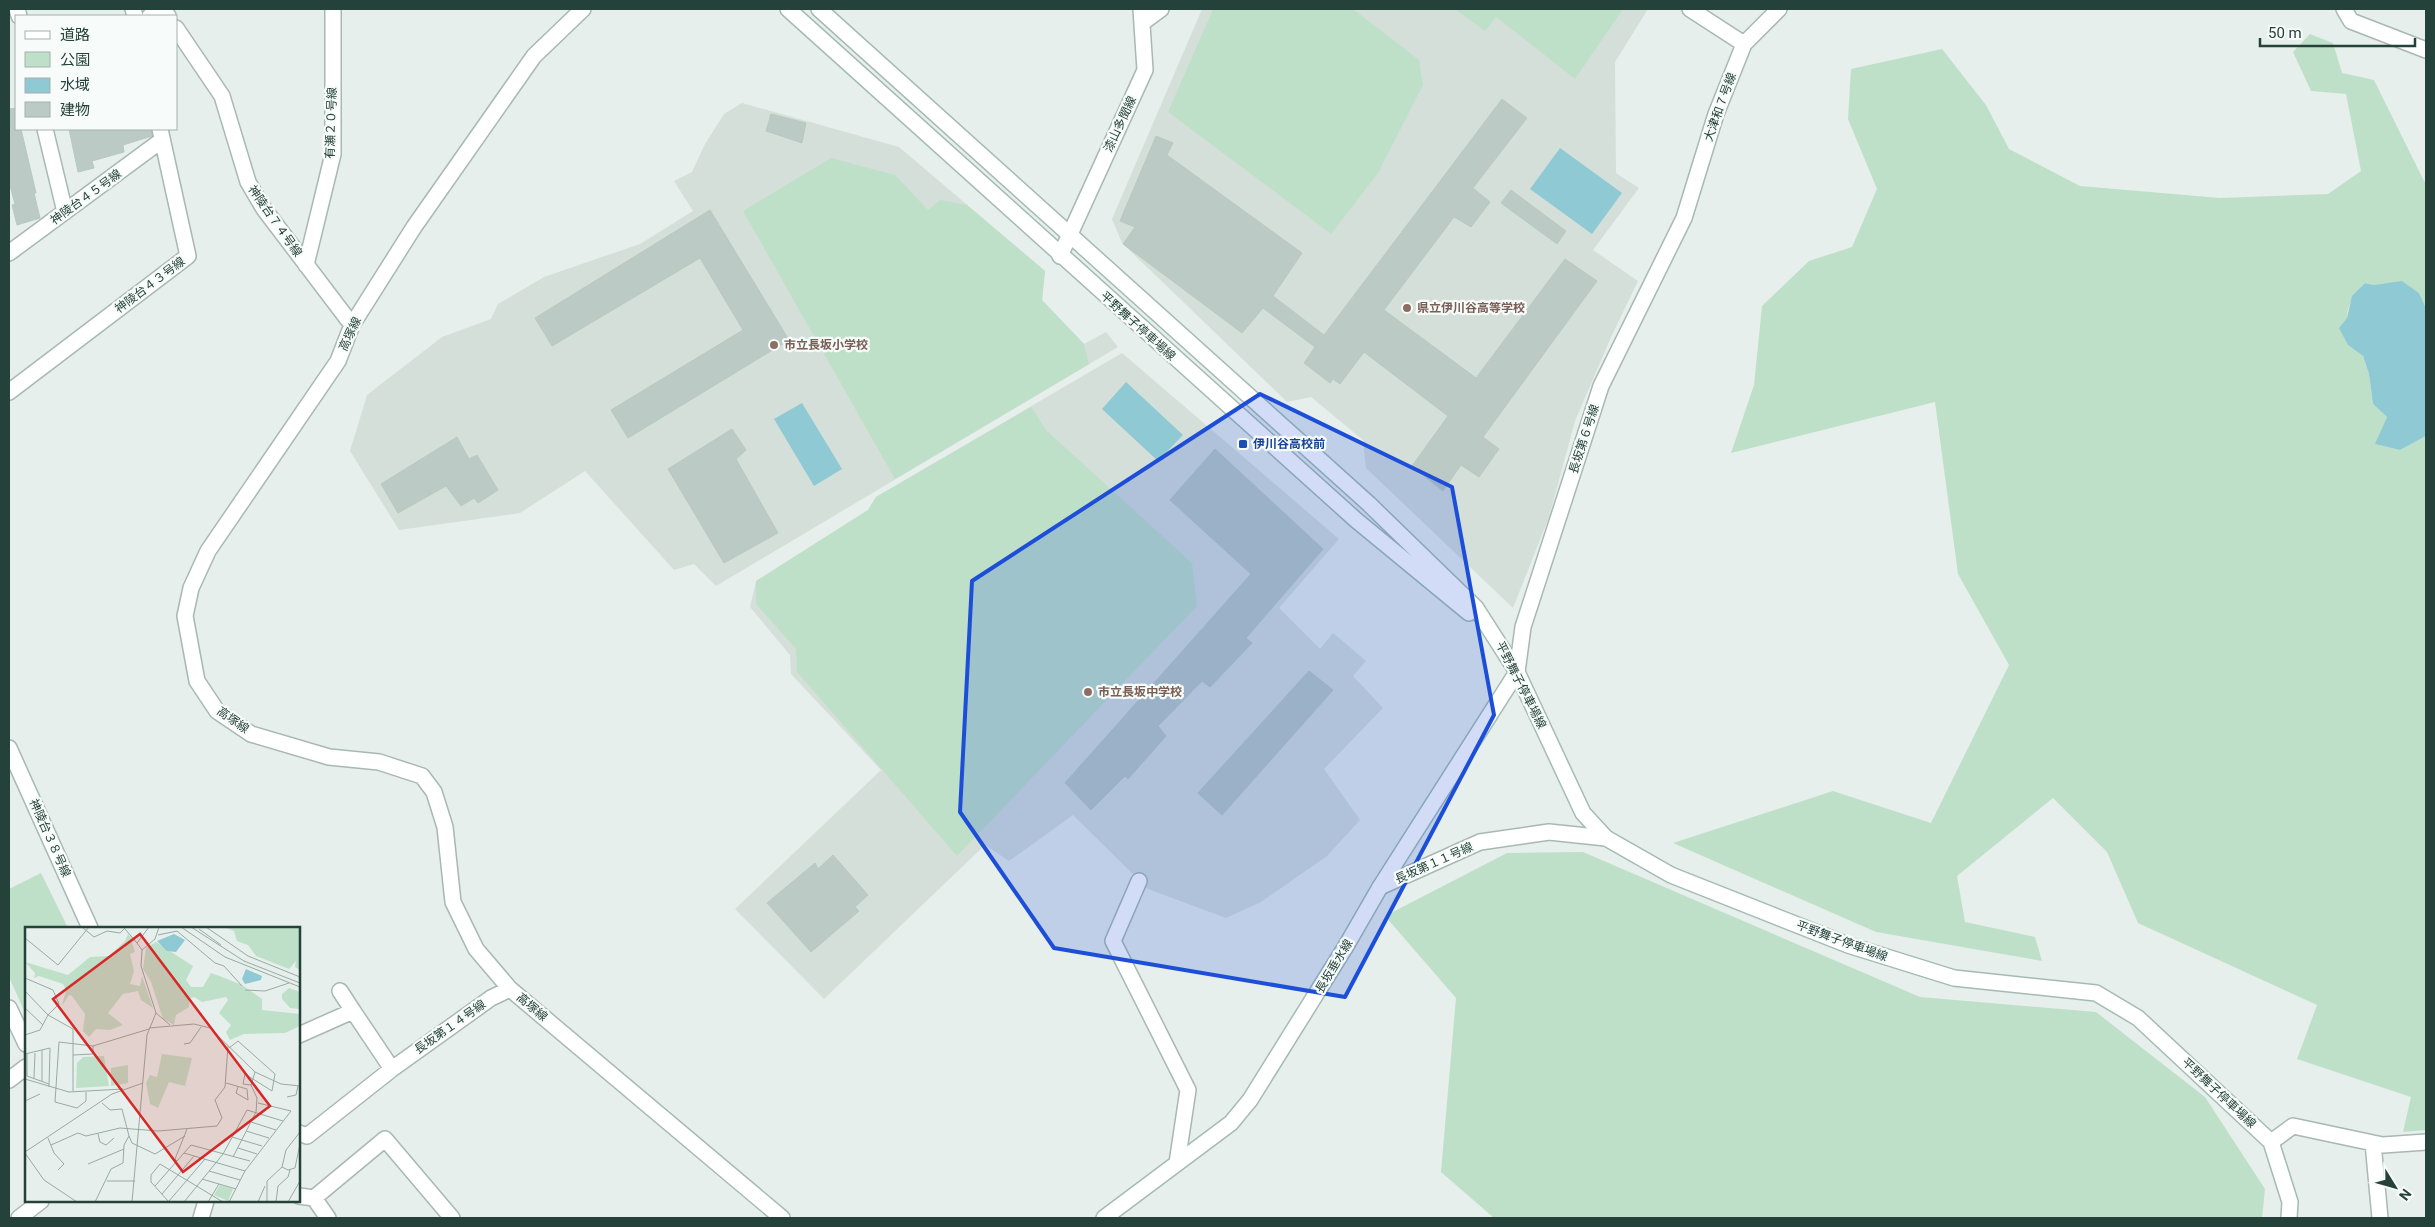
<svg xmlns="http://www.w3.org/2000/svg" width="2435" height="1227" viewBox="0 0 2435 1227" font-family="Roboto,'Noto Sans JP',sans-serif">
	<rect width="100%" height="100%" fill="#e6efeb"/>
	<!-- built -->
	<path fill="#d4dfda" d="M1202 9H1648L1615 62 1616 173 1639 188 1593 250 1638 281 1612 335 1575 421 1549 517 1513 608 1366 468 1363 440 1311 397 1287 402 1122 243 1112 219Z
		M742 103 899 147 1045 271 1042 300 1084 344 1106 332 1118 347 716 586 694 564 674 570 585 471 520 513 399 530 350 451 367 395 442 337 491 319 498 304 544 277 640 244 693 211 674 181 692 172 705 144 724 114Z
		M1122 353 1339 539 1279 608 1320 649 1333 633 1366 661 1353 676 1383 708 1324 769 1360 820 1327 856 1261 902 1226 918 1148 889 1073 815 1009 861 985 845 824 999 735 909 881 770 791 674 790 655 750 607 756 581 868 510 876 497Z"/>
	<!-- green -->
	<path fill="#bfe0c8" d="M1213 9H1353L1419 60 1423 85 1378 173 1331 234 1168 112Z
		M1455 9H1623L1575 79 1496 17 1485 31Z
		M2310 34 2333 43 2342 73 2374 80 2424 181 2426 182V308L2419 293 2402 282 2374 285 2365 283C2344 304 2346 317 2348 345L2363 356 2369 374 2373 404 2387 417 2376 444 2400 450 2426 436V1130L2403 1132 2411 1097 2297 1059 2317 1005 2138 923 2107 852 2053 798 1957 876 1965 922 2035 937 2042 961 1876 932 1673 843 1833 791 1931 823 2009 665 1958 574 1935 402 1731 453 1754 385 1762 306 1809 261 1852 247 1877 189 1848 119 1851 69 1942 49 1986 105 2009 149 2080 186 2220 198 2328 194 2361 171 2346 94 2311 91 2293 52Z
		M831 158 895 175 928 210 940 200 967 205 1045 271 1042 300 1084 344 1089 364 895 479 743 211Z
		M1031 407 1046 430 1192 563 1197 606 957 856 797 672 796 649 756 604V581L868 510 876 497Z
		M1583 852 1920 997 2096 1012 2205 1097 2265 1189 2262 1218H1494L1441 1172 1456 998 1385 916 1507 853Z
		M41 873 68 928H26V1015L9 977V889Z"/>
	<!-- water -->
	<path fill="#8ec9d4" d="M1560 148 1622 193 1592 234 1530 189Z
		M2402 281 2419 293 2426 308V436L2400 450 2375 444 2387 417 2373 404 2369 374 2363 356 2348 345 2339 328 2347 318 2352 296 2365 283 2374 285Z
		M1126 382 1183 435 1158 461 1102 409Z
		M802 403 842 469 814 486 774 419Z"/>
	<!-- building -->
	<path fill="#bbcac4" stroke="#b8c9c2" d="M1502 99 1527 118 1473 188 1490 202 1471 227 1454 217 1384 310 1476 378 1565 259 1597 281 1483 437 1499 449 1479 477 1461 465 1443 491 1412 466 1448 416 1364 352 1340 384 1333 379 1330 383 1304 363 1315 347 1263 308 1242 333 1123 244 1135 227 1120 221 1156 136 1173 143 1167 155 1302 253 1273 296 1324 335Z
		M16 108V129H21L36 193H34L40 218 17 225 12 205 15 204 9 182V109Z
		M771 114 806 123 802 143 766 131Z
		M69 129H151L152 136 123 145 124 152 92 161 94 168 78 172Z
		M1511 190 1566 231 1557 244 1501 203Z
		M710 210 789 340 628 438 611 410 743 330 700 258 552 346 535 318Z
		M732 429 746 450 736 459 778 533 724 563 668 469Z
		M457 437 469 459 477 455 498 490 478 503 474 498 461 506 446 486 398 513 381 484Z
		M1215 449 1323 549 1246 638 1252 643 1210 687 1202 681 1158 726 1166 736 1128 779 1125 776 1091 810 1065 783 1251 574 1170 500Z
		M1309 671 1333 690 1222 815 1198 793Z
		M833 855 868 895 855 907 859 911 811 952 767 903 815 863 818 869Z"/>
	<g fill="none" stroke-linecap="round" stroke-linejoin="round">
		<defs>
			<path id="minor" d="M17 9 19 16
				M133 9 135 16
				M583 9 534 56 414 227 352 325 338 361 208 551 191 588 185 616 197 681 217 711 251 734 329 757 379 762 422 776 434 792 445 827 453 902 476 949 510 989 782 1218
				M1690 9 1744 44
				M2344 9 2351 21 2426 50
				M150 16 165 12 168 16
				M176 28 222 96 248 182 264 209 352 325
				M45 129 65 212
				M9 253 162 140
				M306 265 333 154V9
				M9 392 188 256 160 129
				M1517 672 1523 627 1601 386 1684 218 1716 114 1744 44 1779 9
				M9 748 90 928
				M1139 881 1113 941 1188 1090 1177 1163
				M1380 887 1480 842 1549 832 1606 838
				M340 991 353 1011
				M9 1008 26 1044
				M299 1035 353 1011 392 1069
				M9 1080 26 1067
				M299 1133 307 1136 392 1069 491 998 510 989
				M2271 1142 2293 1126 2373 1143 2380 1218
				M2373 1143 2383 1145 2426 1142
				M299 1196 314 1198 328 1218
				M314 1198 385 1139 452 1218
				M19 1218 41 1201
				M201 1218 206 1201"/>
			<path id="tertiary" d="M1142 23 1161 9
				M1060 256 1145 70 1141 9"/>
			<path id="secondary" d="M788 9 1356 520 1469 613
				M819 9 1369 504 1476 608 1517 672 1583 813 1606 838 1671 875 1848 945 1954 978 2096 993 2138 1018 2271 1142 2290 1202 2289 1218
				M1104 1218 1231 1123 1250 1100 1346 946 1380 887 1517 672"/>
		</defs>
		<!-- minor casing -->
		<use href="#minor" stroke="#a8b8b2" stroke-width="18"/>
		<!-- tertiary casing -->
		<use href="#tertiary" stroke="#a8b8b2" stroke-width="18"/>
		<!-- secondary casing -->
		<use href="#secondary" stroke="#a4bbb3" stroke-width="18"/>
		<!-- minor -->
		<use href="#minor" stroke="#fff" stroke-width="15"/>
		<!-- tertiary -->
		<use href="#tertiary" stroke="#fff" stroke-width="15"/>
		<!-- secondary -->
		<use href="#secondary" stroke="#fff" stroke-width="15"/>
	</g>
	<!-- marked area -->
	<path fill="#1d4ed8" fill-opacity="0.2" stroke="#1d4ed8" stroke-width="4" stroke-linejoin="round" d="M1260 394 1452 487 1494 715 1345 997 1054 948 960 812 972 581Z"/>
	<!-- markers -->
	<g fill="#8d6e63" stroke="#f7fbf9" stroke-width="2">
		<circle cx="1407" cy="308" r="5"/>
		<circle cx="774" cy="345" r="5"/>
		<circle cx="1088" cy="692" r="5"/>
	</g>
	<rect fill="#1a4fb4" stroke="#f7fbf9" stroke-width="2" x="1238" y="439" width="10" height="10" rx="2.5"/>
	<g text-anchor="middle" stroke-width="4.5" stroke-linejoin="round" paint-order="stroke">
		<!-- street labels -->
		<g font-size="12" fill="#24423a" stroke="#f7fbf9">
			<text transform="translate(1720 107) rotate(-70)" y="4">大津和７号線</text>
			<text transform="translate(331 123) rotate(-88)" y="4">有瀬２０号線</text>
			<text transform="translate(1120 124) rotate(-65)" y="4">漆山多聞線</text>
			<text transform="translate(86 197) rotate(-36)" y="4">神陵台４５号線</text>
			<text transform="translate(275 221) rotate(55)" y="4">神陵台７４号線</text>
			<text transform="translate(150 285) rotate(-37)" y="4">神陵台４３号線</text>
			<text transform="translate(1138 326) rotate(42)" y="4">平野舞子停車場線</text>
			<text transform="translate(350 334) rotate(-65)" y="4">高塚線</text>
			<text transform="translate(1584 439) rotate(-72)" y="4">長坂第６号線</text>
			<text transform="translate(1521 685) rotate(63)" y="4">平野舞子停車場線</text>
			<text transform="translate(233 720) rotate(35)" y="4">高塚線</text>
			<text transform="translate(50 838) rotate(66)" y="4">神陵台３８号線</text>
			<text transform="translate(1434 863) rotate(-24)" y="4">長坂第１１号線</text>
			<text transform="translate(1842 941) rotate(20)" y="4">平野舞子停車場線</text>
			<text transform="translate(1334 966) rotate(-59)" y="4">長坂垂水線</text>
			<text transform="translate(532 1007) rotate(40)" y="4">高塚線</text>
			<text transform="translate(450 1027) rotate(-35)" y="4">長坂第１４号線</text>
			<text transform="translate(2219 1093) rotate(43)" y="4">平野舞子停車場線</text>
		</g>
		<!-- education labels -->
		<g font-size="12" font-weight="bold" fill="#785e54" stroke="#f7fbf9" text-anchor="start">
			<text x="1417" y="312">県立伊川谷高等学校</text>
			<text x="784" y="349">市立長坂小学校</text>
			<text x="1098" y="696">市立長坂中学校</text>
		</g>
		<!-- transit labels -->
		<g font-size="12" font-weight="bold" fill="#164399" stroke="#f7fbf9" text-anchor="start">
			<text x="1253" y="448">伊川谷高校前</text>
		</g>
	</g>
	<!-- overview -->
	<g transform="translate(25 927)">
		<rect width="275" height="275" fill="#e6efeb"/>
		<path d="M199 0H275V43L270 40 271 34 264 42 231 29 223 18 212 14 209 4ZM103 7 110 14 107 15 110 25 105 27 109 44 105 57 115 59 117 49 128 81 116 73 113 64 98 67 83 86 98 98 85 103 71 102 64 110 58 104 60 87 47 69 44 68 37 79 41 63 38 57 14 49 9 51 10 46 0 35 43 48 65 30 84 29 100 14ZM131 15 168 39 161 53 166 60H178L186 46 197 50 217 58 237 72V83L275 87V99L260 106 219 107 205 113 201 105 206 98 194 86 203 73 201 70 177 75 169 70 164 72V80L151 88 149 98 138 92 126 55 118 42 121 21ZM264 61 275 65V82L265 81 257 72V67ZM137 127 167 131 160 159 144 155 133 181 125 177 121 156 125 148 132 150ZM79 129 84 159 51 161 52 136 58 130ZM103 138V156L86 159V141ZM195 258 208 262 203 274 189 268Z" fill="#bfe0c8"/>
		<path d="M149 7 160 13 151 25 142 24 132 14ZM221 42 237 49 236 53 220 57 217 52Z" fill="#8ec9d4"/>
		<path fill="none" stroke="#98aaa4" stroke-width="1" d="M57 0 69 10 82 4 95 6 100 1M156 0 200 30 275 60M166 0 219 34 275 56M181 0 223 29 275 50M100 2 112 16M174 2 196 18M133 8 152 4 190 36 199 39 217 59M0 11 33 38 64 0M117 23 112 16 124 0M0 51 28 63 34 77 23 88 15 103 0 108M220 63 240 64 264 56M0 64 23 88 48 102V128L68 127V119M0 81 18 98M131 86 145 98M124 101 169 97 185 101 230 145 256 157 275 159M159 117 165 116 176 100M204 121 213 114 250 147 247 164 220 147 218 157 226 158M0 127 25 121 24 160M2 127V149L24 157M9 151 10 126M0 152 44 165 98 162M17 154V123M201 156 222 162 223 173 211 166 213 160M48 164V128M61 165V174L52 181 30 175 34 115 68 119 124 102M262 170 271 168 273 159M0 174 15 167M226 195 251 203M221 204 244 211M73 207 75 215 81 218 89 211M104 209 107 216 130 227 160 209M207 210 237 219M23 211 29 226 39 237 33 243M26 218 53 206 61 209 95 201 133 204 192 199 197 191 190 173 200 160 203 119M213 221 232 227M0 225 87 167 118 156M0 226 19 253 52 275M159 226 220 244 204 275M208 230 231 185 232 171 226 158 230 145M152 234 150 232 162 202M63 237 99 222M257 240 263 243 270 241 275 217M184 244 215 253M220 244 266 184 233 176M177 252 211 262M82 254H110M130 259 166 218 225 234M137 267 169 229M144 274 180 232M70 275 86 242 98 236 99 218 104 209 97 182 85 183 77 176M107 275 122 108 131 86 116 39 117 23 130 12 134 0M144 275 126 255V248L135 237 198 275M159 275 198 227 222 183 258 194M183 275 194 257M233 275 240 259M242 275V254L257 240 261 223 275 205M251 275 253 259 263 250 265 243M263 275 275 254"/>
		<path fill="#d62828" fill-opacity="0.15" stroke="#d62828" stroke-width="2.5" d="M115 7 245 179 158 245 28 72Z"/>
		<rect width="275" height="275" fill="none" stroke="#24423a" stroke-width="2.5"/>
	</g>
	<!-- border -->
	<rect width="2435" height="1227" fill="none" stroke="#24423a" stroke-width="20"/>
	<!-- legend -->
	<rect x="15" y="15" width="162" height="115" fill="#f7fbf9" stroke="#a3b1ad"/>
	<rect x="25" y="31" width="25" height="8" fill="#ffffff" stroke="#a3b1ad"/>
	<text x="60" y="40" font-size="15" fill="#24423a">道路</text>
	<rect x="25" y="52" width="25" height="15" fill="#bfe0c8" stroke="#a3b1ad"/>
	<text x="60" y="65" font-size="15" fill="#24423a">公園</text>
	<rect x="25" y="78" width="25" height="15" fill="#8ec9d4" stroke="#a3b1ad"/>
	<text x="60" y="90" font-size="15" fill="#24423a">水域</text>
	<rect x="25" y="102" width="25" height="15" fill="#bbcac4" stroke="#a3b1ad"/>
	<text x="60" y="115" font-size="15" fill="#24423a">建物</text>
	<!-- north arrow -->
	<g transform="translate(2395 1187) rotate(127)" stroke="#f7fbf9" stroke-width="4" paint-order="stroke">
	<path d="M0-4L9 19L0 12L-9 19Z" fill="#24423a"/>
	<text y="-8" font-size="14" font-weight="bold" text-anchor="middle" fill="#24423a">N</text>
	</g>
	<!-- scale -->
	<path d="M2260 38v8h155v-8" fill="none" stroke="#24423a" stroke-width="2.5"/>
	<text x="2268" y="38" font-size="15" fill="#24423a" stroke="#f7fbf9" stroke-width="4" paint-order="stroke">50 m</text>
</svg>
